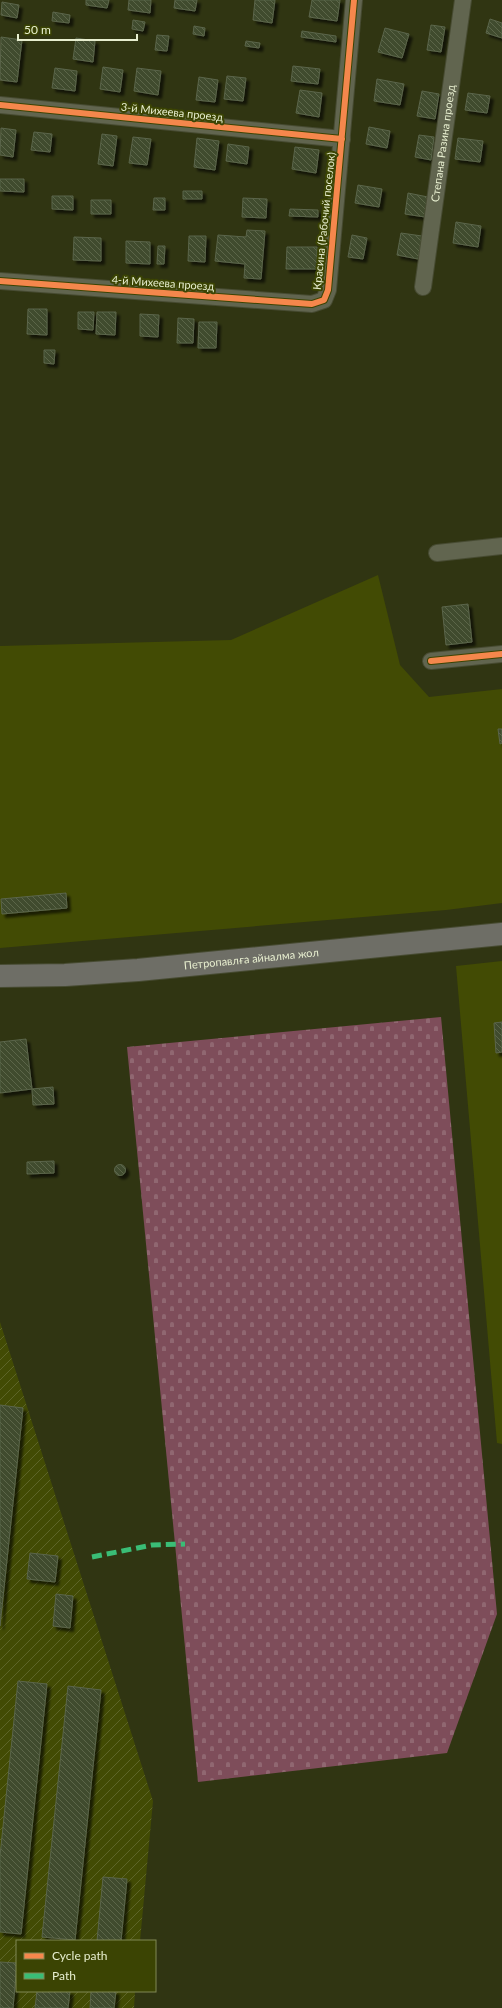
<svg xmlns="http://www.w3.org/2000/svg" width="502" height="2008" viewBox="0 0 502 2008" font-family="Lato,sans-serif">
	<defs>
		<pattern id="industrial-furrows" width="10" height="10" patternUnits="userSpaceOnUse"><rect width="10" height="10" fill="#424b04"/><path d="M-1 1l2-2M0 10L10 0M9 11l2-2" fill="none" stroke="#5d6528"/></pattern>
		<pattern id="cemetery-stones" width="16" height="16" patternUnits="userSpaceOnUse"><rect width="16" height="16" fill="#7e4d5a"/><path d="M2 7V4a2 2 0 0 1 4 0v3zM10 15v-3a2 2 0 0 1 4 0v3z" fill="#906771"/></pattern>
		<pattern id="building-back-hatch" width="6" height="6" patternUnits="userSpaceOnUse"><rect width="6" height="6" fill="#3f4c2d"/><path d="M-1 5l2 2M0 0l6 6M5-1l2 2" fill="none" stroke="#5b664a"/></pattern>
		<filter id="shadow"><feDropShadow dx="3.5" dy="3.5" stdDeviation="1" flood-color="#0009"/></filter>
	</defs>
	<rect width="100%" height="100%" fill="#303512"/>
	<!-- built -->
	<path fill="#424b04" d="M378 575 400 665 429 697 502 689V903L446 910 0 948V646L231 640Z
		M502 961V1444L497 1443 456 966Z"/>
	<!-- industrial -->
	<path fill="url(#industrial-furrows)" d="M0 1322 153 1801 140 1941H17V1991H135L134 2008H0Z"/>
	<!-- cemetery -->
	<path fill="url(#cemetery-stones)" d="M441 1017 497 1614 447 1753 198 1782 127 1047Z"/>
	<!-- building -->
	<path fill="url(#building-back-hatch)" stroke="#5b654b" filter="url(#shadow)" d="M86 0H109L107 8 86 5Z
		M129 0H151L150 13 128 10Z
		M175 0H197L195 11 174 8Z
		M255 0H275L272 23 253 20Z
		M312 0H340L337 21 309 17Z
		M2 2 19 5 17 18 1 15Z
		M53 12 70 15 69 23 52 21Z
		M490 19 502 23V38L486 33Z
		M133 20 145 22 143 31 132 29Z
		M431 25 445 27 441 52 427 50Z
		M194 26 205 28 204 36 193 34Z
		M385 28 409 34 402 58 378 52Z
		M302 31 336 36V42L301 37Z
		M157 35 169 36 167 51 155 50Z
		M1 37 22 40 17 82 0 80Z
		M76 38 95 41 93 62 73 59Z
		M246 41 260 43 259 48 245 46Z
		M293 66 320 69 318 84 291 81Z
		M103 67 123 70 120 92 100 89Z
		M55 68 77 71 75 91 52 88Z
		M137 68 161 71 158 95 134 91Z
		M227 76 246 78 243 101 224 99Z
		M199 77 218 80 215 102 196 100Z
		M377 79 404 84 400 105 374 101Z
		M300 90 322 93 319 117 296 113Z
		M422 91 439 94 435 119 417 116Z
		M468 93 490 96 487 113 465 110Z
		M369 127 390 131 387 148 366 144Z
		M1 128 16 130 13 157 0 155Z
		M34 132 52 134 50 152 31 150Z
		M102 134 117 136 113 166 98 164Z
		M419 135 434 137 431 160 415 157Z
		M133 137 151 139 147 165 129 163Z
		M197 138 219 141 215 170 194 167Z
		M458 138 483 141 480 162 455 159Z
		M228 144 249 147 247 164 226 161Z
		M295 147 319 150 316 173 292 169Z
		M0 179H24V192L0 191Z
		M358 185 382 189 379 207 355 203Z
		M183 191H202V199H183Z
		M408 193 428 197 425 217 405 214Z
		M52 196H73V210L52 209Z
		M154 198H165V210H153Z
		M243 198 267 199 266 218 242 217Z
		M91 200H111V214H91Z
		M290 209 318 210V217L289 216Z
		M456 222 481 226 478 247 453 243Z
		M247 230 265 231 261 279 244 278 245 264 215 261 218 235 246 237Z
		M401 233 422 236 418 259 397 255Z
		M352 235 367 238 363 259 348 257Z
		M189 236H206L205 262 188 261Z
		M74 237 101 238V261L73 260Z
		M126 241 150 242V264L126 263Z
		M158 246H165L164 264H157Z
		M287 247H317V269H286Z
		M28 309H47V335L27 334Z
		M78 312H94L93 330 78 329Z
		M97 312H116L115 335 96 334Z
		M140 314 159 315 158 337 140 336Z
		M178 318 194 319 193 343H177Z
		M199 322H217L216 348H198Z
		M44 350H55L54 364 44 363Z
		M468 604 472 642 446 645 442 607Z
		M498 729H502V743L500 744Z
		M66 893 67 908 2 914 1 899Z
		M502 1022V1052L496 1053 494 1023Z
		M26 1039 32 1089 0 1093V1042Z
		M53 1087 54 1104 33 1105 32 1089Z
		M54 1161V1173L27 1174V1162Z
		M114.5 1170a5.5 5.5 0 1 1 11 0a5.5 5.5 0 1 1-11 0Z
		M0 1405 23 1408 0 1626Z
		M30 1553 58 1556 55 1582 27 1579Z
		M56 1594 73 1596 70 1628 53 1626Z
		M18 1681 47 1684 21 1934 0 1932V1856Z
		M68 1686 101 1690 75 1940 42 1937Z
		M103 1877 127 1879 121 1941H97Z
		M0 1962 17 1963 13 2008H0Z
		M37 1991H70L68 2008H35Z
		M91 1991H116L114 2008H90Z"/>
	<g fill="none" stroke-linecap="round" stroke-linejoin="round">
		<defs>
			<g id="street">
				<path d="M0 105 342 139"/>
				<path d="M0 281 312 304 324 300 328 290 354 0"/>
				<path id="s1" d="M423 287 463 0"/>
				<path d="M437 553 502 546"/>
				<path d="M431 661 502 654"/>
			</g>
			<g id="highway">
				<path id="s2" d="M0 976 65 975 138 970 502 934"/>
			</g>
		</defs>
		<!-- street casing -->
		<use href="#street" stroke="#474b32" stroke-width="18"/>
		<!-- highway casing -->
		<use href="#highway" stroke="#474b32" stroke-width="24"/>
		<!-- street -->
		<use href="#street" stroke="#61654f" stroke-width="16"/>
		<!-- highway -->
		<use href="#highway" stroke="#6e6e66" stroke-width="22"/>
		<!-- quiet -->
		<path stroke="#3abd76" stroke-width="5" stroke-dasharray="10 5" stroke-linecap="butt" d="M92 1557 152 1545 185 1544"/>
		<defs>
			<path id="cycleway" d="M0 105 342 139
				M0 281 312 304 324 300 328 290 354 0
				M431 661 502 654"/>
		</defs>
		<!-- cycleway casing -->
		<use href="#cycleway" stroke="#3b4403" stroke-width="8"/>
		<!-- cycleway -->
		<use href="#cycleway" stroke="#f5874c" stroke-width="6"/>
	</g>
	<g text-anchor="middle" stroke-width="4" stroke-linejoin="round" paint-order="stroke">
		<!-- street labels -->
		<g font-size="11" fill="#e7eecf" stroke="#3b4403">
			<text transform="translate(172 112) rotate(6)" y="4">3-й Михеева проезд</text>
			<text dy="4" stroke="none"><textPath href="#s1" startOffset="145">Степана Разина проезд</textPath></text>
			<text transform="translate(324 221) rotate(-84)" y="4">Красина (Рабочий поселок)</text>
			<text transform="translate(163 283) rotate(4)" y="4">4-й Михеева проезд</text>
			<text dy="4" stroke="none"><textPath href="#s2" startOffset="252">Петропавлға айналма жол</textPath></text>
		</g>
	</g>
	<!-- legend -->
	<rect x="16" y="1940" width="140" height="52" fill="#3b4403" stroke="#808855"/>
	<rect x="24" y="1953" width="20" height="6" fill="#f5874c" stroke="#808855"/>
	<text x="52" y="1960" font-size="12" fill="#e7eecf">Cycle path</text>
	<rect x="24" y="1973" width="20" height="6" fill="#3abd76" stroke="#808855"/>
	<text x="52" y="1980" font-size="12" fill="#e7eecf">Path</text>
	<!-- scale -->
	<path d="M18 34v6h119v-6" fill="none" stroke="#e7eecf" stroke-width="2"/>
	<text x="24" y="34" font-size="12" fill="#e7eecf" stroke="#3b4403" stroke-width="3" paint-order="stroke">50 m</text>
</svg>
